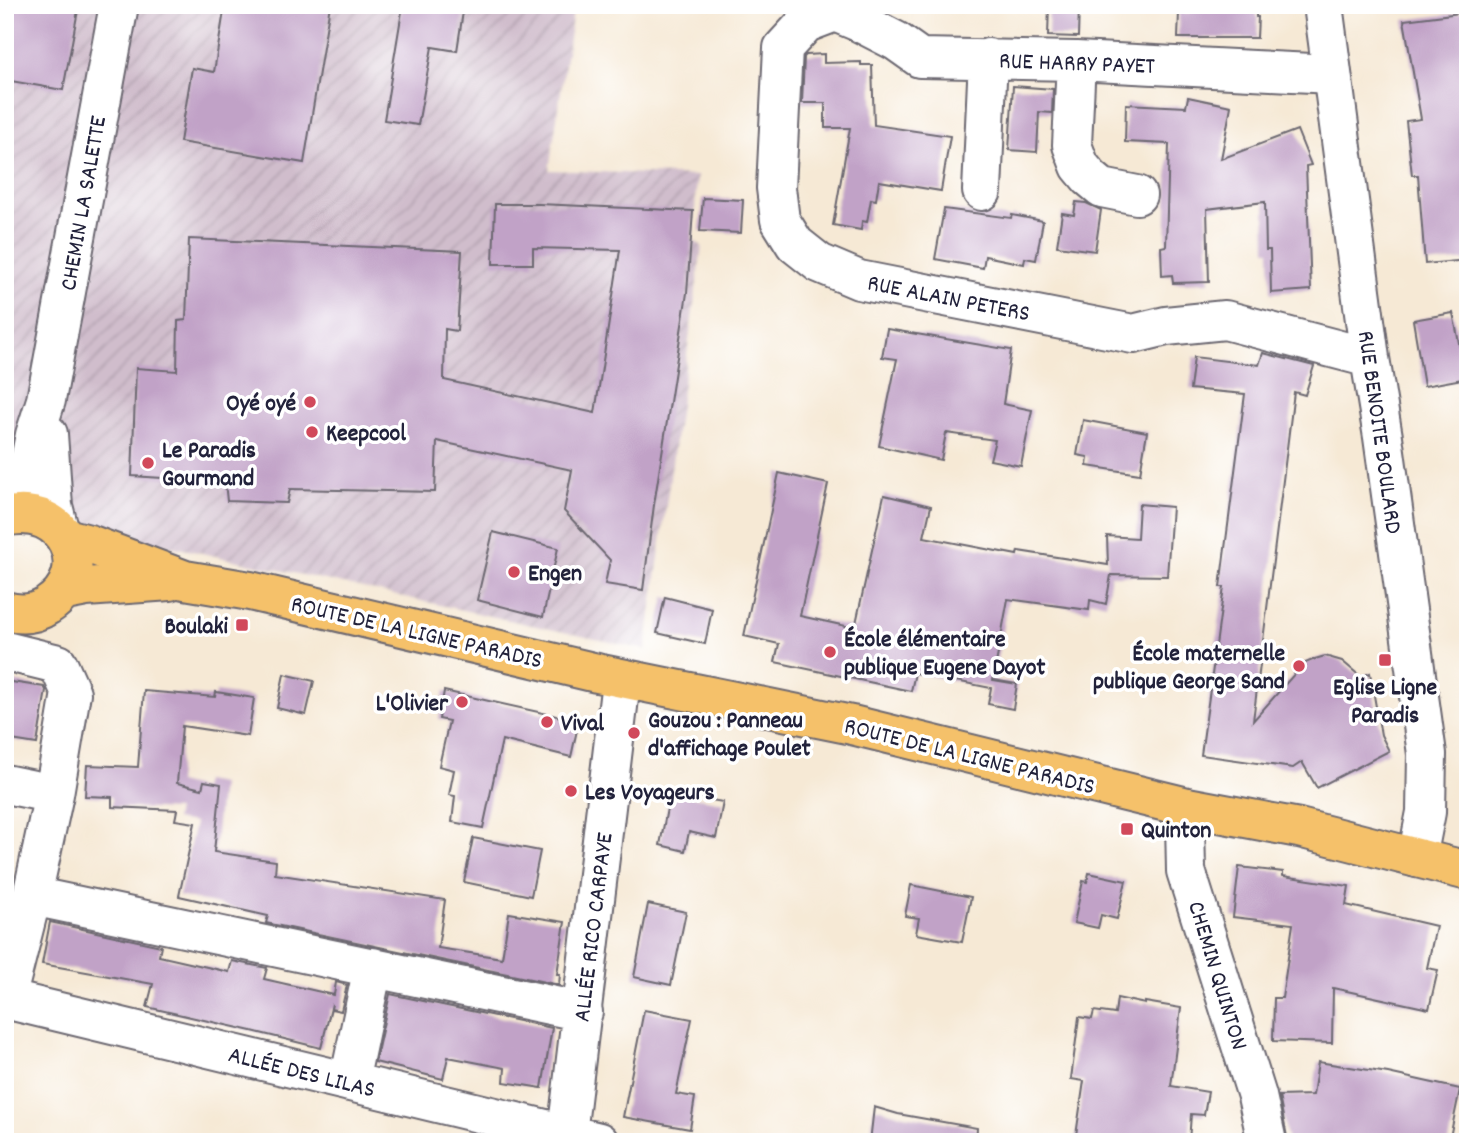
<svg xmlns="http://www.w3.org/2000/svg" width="1473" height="1147" viewBox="0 0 1473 1147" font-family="Dekko,sans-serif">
	<defs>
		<pattern id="industrial-furrows" width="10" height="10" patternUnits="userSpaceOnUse" patternTransform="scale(1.75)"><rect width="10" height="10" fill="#d0bdcc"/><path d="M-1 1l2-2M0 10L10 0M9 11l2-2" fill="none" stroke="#b2a2b0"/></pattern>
	</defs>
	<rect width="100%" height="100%" fill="#fff"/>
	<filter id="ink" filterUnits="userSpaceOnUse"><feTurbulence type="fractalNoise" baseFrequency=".0143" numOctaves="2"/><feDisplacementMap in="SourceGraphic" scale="14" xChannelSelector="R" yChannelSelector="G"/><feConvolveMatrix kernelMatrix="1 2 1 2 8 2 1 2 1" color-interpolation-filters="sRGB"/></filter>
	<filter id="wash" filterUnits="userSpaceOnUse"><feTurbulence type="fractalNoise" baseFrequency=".00686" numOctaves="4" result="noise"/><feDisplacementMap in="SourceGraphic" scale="28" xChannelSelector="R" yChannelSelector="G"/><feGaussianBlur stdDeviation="1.57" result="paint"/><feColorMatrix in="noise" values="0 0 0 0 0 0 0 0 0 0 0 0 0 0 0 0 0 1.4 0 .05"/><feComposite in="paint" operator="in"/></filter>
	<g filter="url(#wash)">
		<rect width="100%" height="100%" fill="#f6e9d5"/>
		<!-- industrial -->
		<path fill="url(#industrial-furrows)" d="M5 5H574L549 170 697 176 693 240 702 246 646 650 5 510Z"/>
		<g id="blocks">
			<!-- building -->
			<path fill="#c1a2c7" d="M5 5H79L63 90 5 80Z
				M225 5H330L304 163 180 142 192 68 214 72Z
				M403 5H464L457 51 432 47 418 125 384 120Z
				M1049 5H1079L1078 37 1048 36Z
				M1190 5H1256V17H1258L1257 38H1178L1179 12 1190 13Z
				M1468 12V260L1425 264 1418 175H1412L1406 121 1421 119 1404 20Z
				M824 54V63L861 62V65H872L874 125 950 136 941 191 879 181 876 200 871 199 867 222 862 221 861 230 833 225 850 128H825V103H802L804 57 806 55Z
				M1013 86 1053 89 1052 113 1039 112 1037 152 1009 150Z
				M1188 97 1231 106 1221 159 1297 130 1311 165 1306 166 1311 290 1271 293 1270 250H1266L1265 202 1207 209 1209 282 1173 283 1172 275 1162 276 1161 247 1166 246 1169 144 1125 142 1126 104 1186 107Z
				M703 198 743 200 741 233 700 231Z
				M1076 202 1086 203 1101 210 1095 251 1057 246 1062 213 1074 215Z
				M495 204H539L693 211 687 293 654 505 643 590 605 584 610 560 564 511 572 470 437 441 435 492 290 489 287 503 227 501 225 482 132 476 136 368 177 371 178 321 186 320 189 239 462 251 457 331 445 329 444 380 595 413 620 250 533 248V264H493Z
				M944 209 1011 218 1012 215 1043 221 1036 260 1025 258 1024 264 985 256 983 268 935 259Z
				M1453 313 1460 348 1468 347V378L1424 386 1413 320Z
				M887 329 1011 350 1003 404 1032 410 1021 466 990 460 995 440 946 433 941 460 879 446 897 359 882 357Z
				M1263 353 1314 366 1305 395 1294 392 1253 721 1303 664 1315 659 1325 656 1342 661 1361 677 1370 673 1381 735 1389 751 1317 788 1302 762 1293 768 1201 755 1224 587H1220L1245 394 1190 389 1194 357 1259 365Z
				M1083 420 1147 432 1140 474 1087 466 1088 457 1077 455Z
				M779 473 828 484 800 616 855 628 884 495 931 506 924 537 1017 555 1018 551 1108 565 1107 536 1137 538 1139 504 1172 507 1167 576 1111 575 1106 604 1090 600 1089 610 1008 599 993 680 1017 684 1013 709 988 704 991 688 915 673 911 691 775 662 779 644 744 636Z
				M493 532 558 548 543 617 477 600Z
				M665 597 712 609 705 644 657 633Z
				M284 674 314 681 306 715 277 708Z
				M5 681 44 687 46 690 37 744 5 739Z
				M144 691 215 697 216 692 254 698 248 736 182 726 177 783 202 789 204 781 221 784 214 852 276 861 275 874 445 900 438 948 502 958 509 913 565 922 557 974H560L559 985 266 923 268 916 179 896 195 823 175 820 177 810 112 807V797L85 796 87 765 138 767Z
				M444 691 579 721 571 757 502 740 483 828 452 822 455 796 449 795 454 770 439 766 449 721 439 719Z
				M670 793 723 802 716 838 689 832 685 851 660 845Z
				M473 838 540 851 531 896 464 882Z
				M1239 867 1283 872V876L1349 886 1346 905 1436 926 1427 968 1438 970 1429 1009 1333 988 1332 1043 1273 1041 1274 998H1282L1293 924 1233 917Z
				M1089 873 1126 881 1117 919 1101 915 1098 928 1074 923 1083 881 1087 882Z
				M911 885 971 897 962 942 916 934 919 918 905 916Z
				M648 904 686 912 671 985 634 977Z
				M50 922 161 946 159 956 229 972 232 961 267 968 264 979 334 995 336 982 347 985 341 1011 331 1009 332 1004 321 1048 252 1031 147 1007 153 984 42 964Z
				M390 994 552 1028 542 1088 504 1082 505 1068 448 1057 443 1079 375 1062Z
				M1117 998 1145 1004V1002L1181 1008 1171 1086 1208 1092 1204 1115 1191 1114 1189 1142H1075L1084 1081 1071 1079 1079 1017 1092 1019 1094 1011 1115 1014Z
				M644 1010 692 1019 676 1094 695 1097 690 1129 623 1117Z
				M1318 1062 1388 1073 1460 1089 1449 1142H1288L1279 1096 1313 1095Z
				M874 1107 898 1114 977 1128 976 1142H870Z"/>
		</g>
	</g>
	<g filter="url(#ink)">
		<use href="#blocks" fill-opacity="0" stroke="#6c6871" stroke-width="2"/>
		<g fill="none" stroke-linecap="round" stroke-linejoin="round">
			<defs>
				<path id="minor" d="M1323 5 1370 358 1383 437 1427 754 1426 812 1417 858
					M835 12 806 23 783 48 776 188 780 220 795 244 819 263 859 280 1133 334 1166 326 1225 320 1370 358
					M835 12 861 23 896 41 920 58 1076 61 1332 74
					M1076 61 1072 145 1080 166 1090 178 1102 188 1137 195
					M982 191 988 58
					M48 434 53 506 59 529
					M5 508 15 495 27 476 35 435 46 400 119 5
					M5 651 58 664 71 693 54 794 32 896 6 999
					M5 784 54 794
					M1187 807 1185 822 1186 871 1257 1096 1267 1142
					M32 896 583 1012
					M5 999 599 1142
					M349 1082 373 967
					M567 1134 619 698 623 679"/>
				<path id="major" d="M5 517C65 502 99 572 47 606 34 615 20 615 5 611
					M66 538 89 544 185 580 250 591 597 673 852 725 1187 807 1299 828 1468 871
					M65 591 86 587 170 581"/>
			</defs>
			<!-- minor casing -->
			<use href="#minor" stroke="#6c6871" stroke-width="42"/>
			<!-- major casing -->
			<use href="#major" stroke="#6c6871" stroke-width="42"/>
			<!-- minor -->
			<use href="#minor" stroke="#fff" stroke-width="38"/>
			<!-- major -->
			<use href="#major" stroke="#f5c16b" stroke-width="38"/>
		</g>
	</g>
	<!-- markers -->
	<g fill="#d1495b" stroke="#fff" stroke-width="2.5">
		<circle cx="310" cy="402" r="7"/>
		<circle cx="312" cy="432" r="7"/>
		<circle cx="148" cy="463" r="7"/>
		<circle cx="514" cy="572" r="7"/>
		<rect x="235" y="618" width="14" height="14" rx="3.5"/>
		<circle cx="830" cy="652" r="7"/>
		<rect x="1378" y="653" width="14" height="14" rx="3.5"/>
		<circle cx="1299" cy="666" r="7"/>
		<circle cx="462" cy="702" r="7"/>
		<circle cx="547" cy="722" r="7"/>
		<circle cx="634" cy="733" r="7"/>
		<circle cx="571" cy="791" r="7"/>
		<rect x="1120" y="822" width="14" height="14" rx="3.5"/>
	</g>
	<g text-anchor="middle" stroke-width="7" stroke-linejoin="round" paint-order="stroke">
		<!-- street labels -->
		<g font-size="24" fill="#22223b" stroke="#fff">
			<text transform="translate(1077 62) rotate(2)" y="8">RUE HARRY PAYET</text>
			<text transform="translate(82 203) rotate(-80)" y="8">CHEMIN LA SALETTE</text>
			<text transform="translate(949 297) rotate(11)" y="8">RUE ALAIN PETERS</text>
			<text transform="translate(1381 432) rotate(82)" y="8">RUE BENOITE BOULARD</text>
			<text transform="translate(417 631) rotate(13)" y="8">ROUTE DE LA LIGNE PARADIS</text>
			<text transform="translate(970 755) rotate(14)" y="8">ROUTE DE LA LIGNE PARADIS</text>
			<text transform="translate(592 927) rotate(-83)" y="8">ALLÉE RICO CARPAYE</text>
			<text transform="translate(1219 975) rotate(73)" y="8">CHEMIN QUINTON</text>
			<text transform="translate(302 1071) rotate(14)" y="8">ALLÉE DES LILAS</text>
		</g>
		<!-- poi labels -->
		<g font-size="24" font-weight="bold" fill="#22223b" stroke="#fff" text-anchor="start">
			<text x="296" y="410" text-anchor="end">Oyé oyé</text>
			<text x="326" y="440">Keepcool</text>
			<text x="162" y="457">Le Paradis<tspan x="162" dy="28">Gourmand</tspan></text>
			<text x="528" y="580">Engen</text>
			<text x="228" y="633" text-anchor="end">Boulaki</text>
			<text x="844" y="646">École élémentaire<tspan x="844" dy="28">publique Eugene Dayot</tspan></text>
			<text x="1285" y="660" text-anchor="end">École maternelle<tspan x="1285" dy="28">publique George Sand</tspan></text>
			<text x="1385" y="694" text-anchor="middle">Eglise Ligne<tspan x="1385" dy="28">Paradis</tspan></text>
			<text x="448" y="710" text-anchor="end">L'Olivier</text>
			<text x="648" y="727">Gouzou : Panneau<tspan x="648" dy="28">d'affichage Poulet</tspan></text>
			<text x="561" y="730">Vival</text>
			<text x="585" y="799">Les Voyageurs</text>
			<text x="1141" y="837">Quinton</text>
		</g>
	</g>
	<!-- margin -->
	<rect width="1473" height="1147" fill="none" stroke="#fff" stroke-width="28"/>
</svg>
